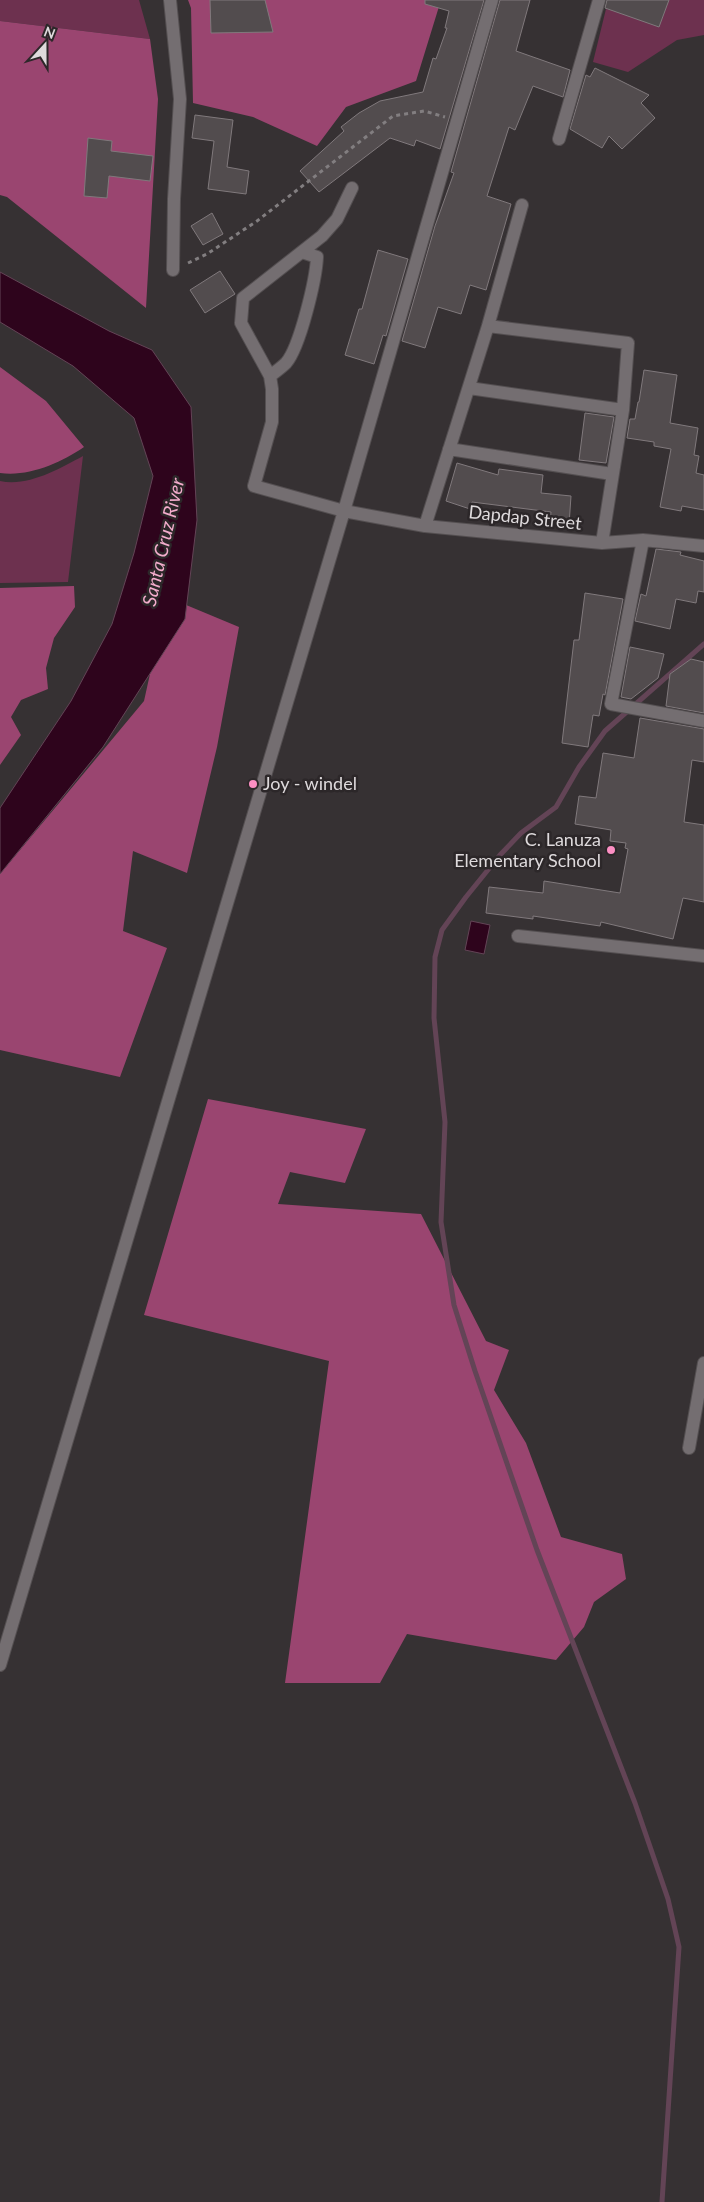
<svg xmlns="http://www.w3.org/2000/svg" width="704" height="2202" viewBox="0 0 704 2202" font-family="Lato,sans-serif">
	<rect width="100%" height="100%" fill="#363133"/>
	<!-- green -->
	<path fill="#6d314f" d="M0 0H139L150 39 0 21Z
		M668 0H704V35L677 40 628 72 593 62 606 9 662 19Z
		M83 456 68 582 0 583V481C28 487 59 469 83 456Z"/>
	<!-- forest -->
	<path fill="#9a4570" d="M188 0H441L416 81 346 107 317 146 253 117 193 103 191 8Z
		M0 21 150 39 158 99 146 308 7 197 0 195Z
		M0 367 46 401 84 447C60 463 29 477 0 473Z
		M74 586 75 607 54 638 46 668 48 689 21 700 11 717 21 735 0 765V588Z
		M167 597 239 627 217 747 187 873 133 851 123 931 167 948 120 1077 0 1050V874L144 701Z
		M208 1099 366 1129 345 1183 290 1172 278 1204 421 1214 486 1341 509 1350 494 1390 526 1443 561 1537 622 1554 626 1579 594 1602 584 1627 556 1660 407 1634 380 1683H285L329 1361 144 1315Z"/>
	<!-- water -->
	<path fill="#2e041c" stroke="#634456" d="M0 272 109 331 152 350 191 407 197 520 185 619 103 747 0 874V808L71 701 112 624 134 553 153 476 134 418 73 366 0 322Z
		M471 921 490 925 484 954 465 950Z"/>
	<g fill="none" stroke-linecap="round" stroke-linejoin="round">
		<!-- stream -->
		<path stroke="#634456" stroke-width="5" d="M662 2202 679 1947 668 1899 635 1803 537 1550 475 1371 454 1305 441 1222 445 1122 434 1018 435 957 442 930 466 897 500 855 521 833 556 807 579 767 605 731 704 644"/>
	</g>
	<!-- building -->
	<path fill="#524c4e" stroke="#80797c" d="M210 0H265L273 32 211 33Z
		M425 0H484L440 149 416 140 414 146 390 138 319 192 300 171 344 131 341 127 359 113 380 101 423 92 433 58 436 59 447 28H445L449 11 425 4Z
		M500 0H530L516 51 570 70 563 97 533 86 515 130 509 127 487 196 511 204 486 290 470 285 461 314 438 307 425 348 402 341 435 226 454 173 451 172Z
		M607 0H669L659 27 605 8Z
		M595 68 649 95 641 103 655 118 622 149 609 136 602 148 570 129 586 75 590 77Z
		M195 115 233 120 227 167 249 171 246 194 208 189 214 141 192 138Z
		M88 138 112 141 111 151 153 156 150 181 109 176 107 198 84 196Z
		M212 213 223 234 203 245 191 226Z
		M378 250 408 259 386 336 383 335 374 364 345 355 359 309H362Z
		M220 271 235 294 205 313 190 290Z
		M644 370 677 375 670 423 698 428 694 455 699 456 696 473 704 475V510L682 506 681 511 660 507 671 449 654 446V442L627 438 630 419H635L638 402H639Z
		M585 413 614 417 606 463 579 460Z
		M457 463 498 475 499 469 543 475 541 493 571 496 569 525 550 523 551 512 472 502 470 509 446 501Z
		M656 549 681 552 680 555 704 561V592L698 591 696 603 676 599 670 629 635 621 641 594 646 596Z
		M585 593 623 599 605 695 603 694 599 716 593 715 588 747 562 743 574 640H579Z
		M630 647 664 654 658 678 631 699 621 697Z
		M691 659 704 662V713L666 706 670 674Z
		M640 718 704 729V762L692 760 684 822 704 825V902L683 898 673 939 601 922 600 926 533 916V919L486 913 489 887 543 893 544 881 620 893 628 849 625 848 626 843 610 841 611 830 575 824 579 796 596 798 603 753 634 758Z"/>
	<g fill="none" stroke-linecap="round" stroke-linejoin="round">
		<defs>
			<path id="minor" d="M170 0 180 99 174 199 173 270
				M559 139 599 0
				M352 188 337 219 322 236 243 298 241 323 270 376 272 389V422L254 486 344 511 425 526 602 543 643 540 704 546
				M488 326 628 343 623 410 602 543
				M270 376C275 372 281 368 286 363 300 347 316 279 317 257L302 252
				M469 388 623 410
				M449 449 612 474
				M425 526 488 326 522 205
				M643 540 611 704 704 721
				M518 936 704 956
				M689 1448 704 1363
				M0 1665 344 511 492 0"/>
		</defs>
		<!-- minor casing -->
		<use href="#minor" stroke="#544f51" stroke-width="14"/>
		<!-- path -->
		<path stroke="#827e80" stroke-width="3" stroke-dasharray="4 4" stroke-linecap="butt" d="M188 263 207 254 257 221 393 116 424 111 445 117"/>
		<!-- minor -->
		<use href="#minor" stroke="#746e71" stroke-width="12"/>
	</g>
	<!-- markers -->
	<g fill="#fc8fc3" stroke="#2c2729" stroke-width="2">
		<circle cx="253" cy="784" r="5"/>
		<circle cx="611" cy="850" r="5"/>
	</g>
	<g text-anchor="middle" stroke-width="5" stroke-linejoin="round" paint-order="stroke">
		<!-- street labels -->
		<g font-size="18" fill="#dedadc" stroke="#2c2729">
			<text transform="translate(525 518) rotate(6)" y="6">Dapdap Street</text>
		</g>
		<!-- poi labels -->
		<g font-size="18" fill="#dedadc" stroke="#2c2729" text-anchor="start">
			<text x="263" y="790">Joy - windel</text>
			<text x="601" y="846" text-anchor="end">C. Lanuza<tspan x="601" dy="21">Elementary School</tspan></text>
		</g>
		<!-- water labels -->
		<g font-size="19" font-style="italic" fill="#f3accc" stroke="#2c2729">
			<text transform="translate(163 542) rotate(-77)" y="7">Santa Cruz River</text>
		</g>
	</g>
	<!-- north arrow -->
	<g transform="translate(45 45) rotate(21)" stroke="#2c2729" stroke-width="4" paint-order="stroke">
	<path d="M0-4L9 19L0 12L-9 19Z" fill="#dedadc"/>
	<text y="-8" font-size="14" font-weight="bold" text-anchor="middle" fill="#dedadc">N</text>
	</g>
</svg>
